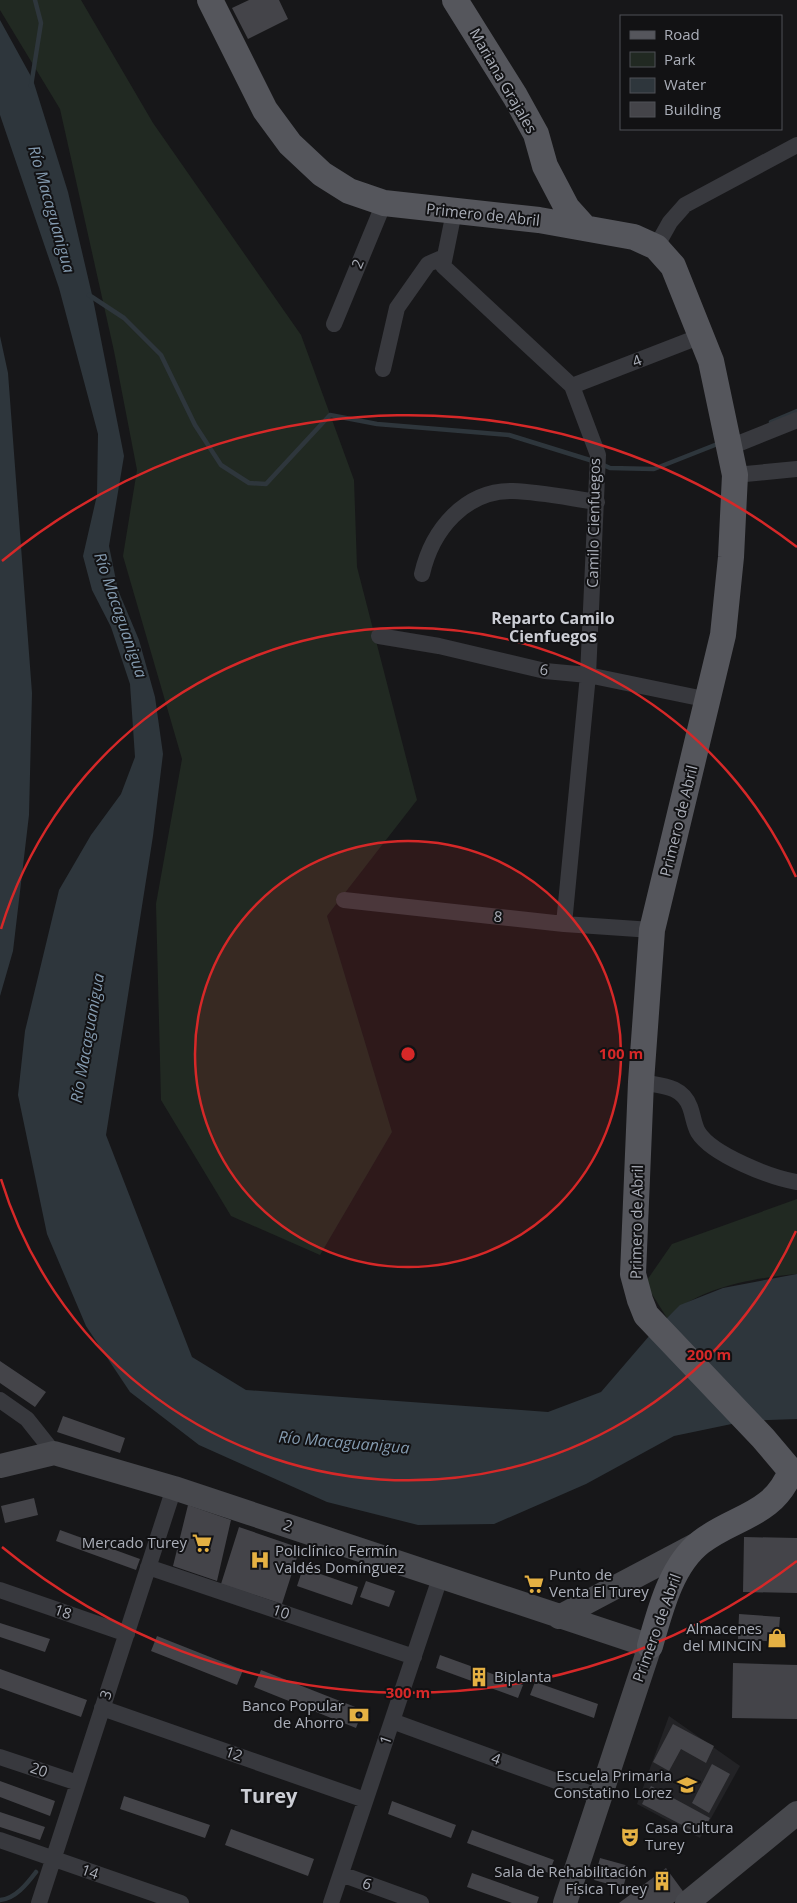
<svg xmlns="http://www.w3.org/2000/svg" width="797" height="1903" viewBox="0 0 797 1903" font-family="'Open Sans',sans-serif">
	<rect width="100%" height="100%" fill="#171719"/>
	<!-- built -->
	<path fill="#232326" d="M669 1716 740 1766 700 1838 637 1804Z"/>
	<!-- green -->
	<path fill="#212922" d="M0 0H81L153 123 301 335 354 480 357 567 417 800 327 916 392 1132 320 1255 231 1216 161 1100 156 904 182 759 123 556 137 470 114 351 60 109 0 10Z
		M797 1199V1274C755 1278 699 1287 667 1318L645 1283 672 1244Z"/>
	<!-- water -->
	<path fill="#2e363c" d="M0 20 33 80 68 192 93 299 124 456 109 546 118 590 139 640 155 697 163 754 153 836 106 1135 192 1357 246 1390 548 1412 601 1392 650 1335 680 1305 723 1288 797 1274V1419L746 1421 674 1436 586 1484 494 1524 418 1525 327 1502 199 1445 130 1392 86 1326 47 1234 18 1095 25 1031 59 890 91 835 121 794 135 757 130 684 111 627 92 590 83 556 97 495 98 434 59 288 0 115Z
		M0 336 8 373 32 693 29 815 13 951 0 996Z"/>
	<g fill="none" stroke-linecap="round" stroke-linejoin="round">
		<!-- stream -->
		<path stroke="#2e363c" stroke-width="4.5" d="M31 86 41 23 35 0
			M89 295 124 318 161 355 195 425 221 465 249 483 266 484 330 415 377 424 509 435 593 461
			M771 422 797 411
			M601 464 610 468 654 469 720 443
			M0 1900C15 1899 27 1884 36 1872"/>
	</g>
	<!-- building -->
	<path fill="#444449" d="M249 0H279L288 19 248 39 232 8Z
		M0 1361 46 1392 35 1407 0 1383Z
		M63 1416 125 1438 120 1453 57 1432Z
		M34 1498 38 1515 5 1523 1 1506Z
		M188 1505 231 1520 217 1581 173 1566Z
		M239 1527 300 1548 282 1604 221 1584Z
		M60 1530 140 1559 136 1570 56 1541Z
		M744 1537 797 1538V1593L743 1592Z
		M303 1568 358 1587 352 1605 297 1586Z
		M366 1581 395 1591 389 1607 360 1597Z
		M739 1614 780 1617 778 1642 738 1639Z
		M0 1623 50 1639 45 1652 0 1637Z
		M157 1636 243 1670 237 1685 151 1651Z
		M440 1655 523 1685 518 1698 436 1668Z
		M733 1663 797 1665V1719L732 1718Z
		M0 1669 87 1700 81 1717 0 1688Z
		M261 1670 363 1710 356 1728 254 1687Z
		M535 1682 598 1704 594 1718 530 1695Z
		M673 1724 714 1746 706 1763 681 1749 669 1771 653 1762Z
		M712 1764 730 1774 709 1813 692 1803Z
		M0 1781 55 1801 50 1816 0 1797Z
		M651 1786 710 1818 701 1835 642 1804Z
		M124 1796 210 1825 205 1838 120 1809Z
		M392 1801 456 1825 451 1838 388 1814Z
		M0 1812 45 1827 40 1840 0 1827Z
		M231 1829 314 1859 308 1876 225 1845Z
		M472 1830 554 1860 549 1873 467 1843Z
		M600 1858 629 1866 623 1888 594 1880Z
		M666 1868 685 1894 673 1903H619Z
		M472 1873 539 1897 537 1903H512L467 1887Z"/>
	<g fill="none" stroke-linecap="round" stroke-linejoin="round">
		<!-- street -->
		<path stroke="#38393e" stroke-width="16" d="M454 212 443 266 572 386 598 455 588 675 564 924
			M656 247 670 222 685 205 797 145
			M334 324 384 203
			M383 369 397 308 428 264 444 257
			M572 386 701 336
			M730 447 797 420
			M735 475 797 469
			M422 574C432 530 465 490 513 491 541 492 569 498 597 502
			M379 636 439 646 545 671 588 675 709 700
			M344 900 564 924 652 930
			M641 1082C661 1086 682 1085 690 1107 693 1115 694 1125 698 1132 712 1155 772 1178 797 1182
			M0 1400 27 1419 54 1453
			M148 1567 414 1657
			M0 1590 127 1634
			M102 1708 365 1800
			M392 1721 600 1797
			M0 1757 78 1783
			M0 1840 181 1903
			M341 1874 421 1903
			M39 1903 174 1488
			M331 1903 440 1578"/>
		<!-- secondary -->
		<path stroke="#47484d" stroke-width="24" d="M0 1466 54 1453 174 1488 650 1646 565 1903
			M559 1617 697 1544
			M687 1903 797 1813"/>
		<!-- primary -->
		<path stroke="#55565c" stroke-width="26" d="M210 0 265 110 290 144 322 174 349 191 384 203 539 220 634 237 656 247 673 266 711 361 735 475 731 557 723 635 652 930 641 1082 633 1274 640 1300 646 1315 763 1438 791 1471C773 1516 735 1516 701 1542 671 1565 660 1611 650 1646
			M455 0 515 96 536 134 545 166 567 208 585 228"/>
	</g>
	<!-- distance rings -->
	<circle cx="408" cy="1054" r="213" fill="#d62828" fill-opacity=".12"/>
	<g fill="none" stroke="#d62828" stroke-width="2.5">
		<circle cx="408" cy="1054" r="213"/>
		<path d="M796 1231A426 426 0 0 1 1 1179M1 929A426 426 0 0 1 796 877"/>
		<path d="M797 1561A639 639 0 0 1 2 1547M2 561A639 639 0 0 1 797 547"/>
	</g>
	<!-- icons -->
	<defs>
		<symbol id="supermarket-bare" viewBox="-9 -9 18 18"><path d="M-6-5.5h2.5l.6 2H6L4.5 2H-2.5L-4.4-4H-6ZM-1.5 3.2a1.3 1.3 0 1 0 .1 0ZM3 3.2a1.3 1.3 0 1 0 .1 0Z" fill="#e5b143" stroke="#121214" stroke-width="2.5" paint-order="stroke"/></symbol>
		<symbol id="hospital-bare" viewBox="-9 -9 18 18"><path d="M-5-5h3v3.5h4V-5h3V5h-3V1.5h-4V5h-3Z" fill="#e5b143" stroke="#121214" stroke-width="2.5" paint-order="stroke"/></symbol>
		<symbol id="shop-bare" viewBox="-9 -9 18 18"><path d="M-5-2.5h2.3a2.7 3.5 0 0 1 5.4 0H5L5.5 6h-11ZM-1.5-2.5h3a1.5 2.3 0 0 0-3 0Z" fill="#e5b143" stroke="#121214" stroke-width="2.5" paint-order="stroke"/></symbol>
		<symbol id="building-bare" viewBox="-9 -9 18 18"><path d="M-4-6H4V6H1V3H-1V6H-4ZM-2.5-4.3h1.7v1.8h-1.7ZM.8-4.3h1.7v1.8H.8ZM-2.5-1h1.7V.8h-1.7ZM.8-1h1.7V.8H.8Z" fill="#e5b143" stroke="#121214" stroke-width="2.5" paint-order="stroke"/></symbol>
		<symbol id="bank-bare" viewBox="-9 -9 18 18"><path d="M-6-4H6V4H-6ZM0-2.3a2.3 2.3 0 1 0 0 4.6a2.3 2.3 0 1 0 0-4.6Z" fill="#e5b143" stroke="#121214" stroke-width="2.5" paint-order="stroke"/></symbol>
		<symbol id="school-bare" viewBox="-9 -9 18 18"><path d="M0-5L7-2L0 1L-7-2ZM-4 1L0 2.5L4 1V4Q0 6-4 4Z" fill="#e5b143" stroke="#121214" stroke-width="2.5" paint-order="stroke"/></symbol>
		<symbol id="theatre-bare" viewBox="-9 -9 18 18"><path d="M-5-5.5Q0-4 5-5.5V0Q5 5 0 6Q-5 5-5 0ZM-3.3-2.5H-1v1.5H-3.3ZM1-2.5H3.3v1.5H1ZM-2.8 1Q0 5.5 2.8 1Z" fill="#e5b143" stroke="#121214" stroke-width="2.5" paint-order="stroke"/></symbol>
	</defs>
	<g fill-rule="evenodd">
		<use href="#supermarket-bare" x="188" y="1529" width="28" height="28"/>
		<use href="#hospital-bare" x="246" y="1546" width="28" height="28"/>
		<use href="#supermarket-bare" x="520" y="1570" width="28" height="28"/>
		<use href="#shop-bare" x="763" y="1624" width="28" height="28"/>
		<use href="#building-bare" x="465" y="1663" width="28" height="28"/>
		<use href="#bank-bare" x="345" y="1701" width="28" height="28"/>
		<use href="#school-bare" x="673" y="1771" width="28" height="28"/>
		<use href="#theatre-bare" x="616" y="1823" width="28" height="28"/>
		<use href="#building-bare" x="648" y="1867" width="28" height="28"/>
	</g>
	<g text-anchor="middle" stroke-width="4" stroke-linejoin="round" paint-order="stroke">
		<!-- street labels -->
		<g font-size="15" fill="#aaaeb8" stroke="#121214">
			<text transform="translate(503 81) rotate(60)" y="5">Mariana Grajales</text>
			<text transform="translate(483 215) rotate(6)" y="5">Primero de Abril</text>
			<text transform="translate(358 264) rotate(-68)" y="5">2</text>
			<text transform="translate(637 361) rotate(-21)" y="5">4</text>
			<text transform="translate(594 523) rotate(-89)" y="5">Camilo Cienfuegos</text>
			<text transform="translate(544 670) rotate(9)" y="5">6</text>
			<text transform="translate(679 821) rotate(-76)" y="5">Primero de Abril</text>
			<text transform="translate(498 917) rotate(6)" y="5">8</text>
			<text transform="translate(637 1222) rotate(-89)" y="5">Primero de Abril</text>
			<text transform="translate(288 1526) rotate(19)" y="5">2</text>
			<text transform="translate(63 1612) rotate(19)" y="5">18</text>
			<text transform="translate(281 1612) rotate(19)" y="5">10</text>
			<text transform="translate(657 1628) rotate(-70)" y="5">Primero de Abril</text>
			<text transform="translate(106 1695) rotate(-72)" y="5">3</text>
			<text transform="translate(386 1740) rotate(-71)" y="5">1</text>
			<text transform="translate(234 1754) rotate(19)" y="5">12</text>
			<text transform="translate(496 1759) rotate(20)" y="5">4</text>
			<text transform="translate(39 1770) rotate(19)" y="5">20</text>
			<text transform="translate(90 1872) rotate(19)" y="5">14</text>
			<text transform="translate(367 1884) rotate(20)" y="5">6</text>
		</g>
		<!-- poi labels -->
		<g font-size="15" fill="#aaaeb8" stroke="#121214" text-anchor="end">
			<text x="187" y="1548">Mercado Turey</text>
			<text x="275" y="1556" text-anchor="start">Policlínico Fermín<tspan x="275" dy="17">Valdés Domínguez</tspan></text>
			<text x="549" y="1580" text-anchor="start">Punto de<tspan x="549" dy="17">Venta El Turey</tspan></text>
			<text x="762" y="1634">Almacenes<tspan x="762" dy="17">del MINCIN</tspan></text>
			<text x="494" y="1682" text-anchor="start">Biplanta</text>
			<text x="344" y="1711">Banco Popular<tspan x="344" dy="17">de Ahorro</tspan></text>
			<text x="672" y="1781">Escuela Primaria<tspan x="672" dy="17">Constatino Lorez</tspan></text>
			<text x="645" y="1833" text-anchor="start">Casa Cultura<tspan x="645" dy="17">Turey</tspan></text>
			<text x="647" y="1877">Sala de Rehabilitación<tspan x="647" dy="17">Física Turey</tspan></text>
		</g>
		<!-- water labels -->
		<g font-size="16" font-style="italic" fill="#849bb0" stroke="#121214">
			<text transform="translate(52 209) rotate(74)" y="6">Río Macaguanigua</text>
			<text transform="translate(121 615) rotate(71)" y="6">Río Macaguanigua</text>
			<text transform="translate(87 1038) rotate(-80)" y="6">Río Macaguanigua</text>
			<text transform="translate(344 1442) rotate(5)" y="6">Río Macaguanigua</text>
		</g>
		<!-- neighbourhood labels -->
		<g font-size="16" font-weight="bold" fill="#cbcdd4" stroke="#121214">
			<text x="553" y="624">Reparto Camilo<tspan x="553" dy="18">Cienfuegos</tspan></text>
		</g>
		<!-- district labels -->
		<g font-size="20" font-weight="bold" fill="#cbcdd4" stroke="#121214">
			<text x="269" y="1803">Turey</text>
		</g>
	</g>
	<circle cx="408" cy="1054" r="8" fill="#d62828" stroke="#121214" stroke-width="2.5"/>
	<g font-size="15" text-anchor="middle" font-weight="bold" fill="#d62828" stroke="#121214" stroke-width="4" stroke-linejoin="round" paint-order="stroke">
		<text x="621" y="1059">100 m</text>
		<text x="709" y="1360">200 m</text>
		<text x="408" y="1698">300 m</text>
	</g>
	<!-- legend -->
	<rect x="620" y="15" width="162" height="115" fill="#121214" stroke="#4f5056"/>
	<rect x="630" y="31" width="25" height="8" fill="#55565c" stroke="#4f5056"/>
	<text x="664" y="40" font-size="15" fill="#aaaeb8">Road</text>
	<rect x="630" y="52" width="25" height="15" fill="#212922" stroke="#4f5056"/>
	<text x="664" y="65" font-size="15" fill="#aaaeb8">Park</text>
	<rect x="630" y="78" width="25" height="15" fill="#2e363c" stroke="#4f5056"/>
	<text x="664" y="90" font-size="15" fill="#aaaeb8">Water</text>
	<rect x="630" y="102" width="25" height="15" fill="#444449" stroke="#4f5056"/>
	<text x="664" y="115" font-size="15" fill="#aaaeb8">Building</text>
</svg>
